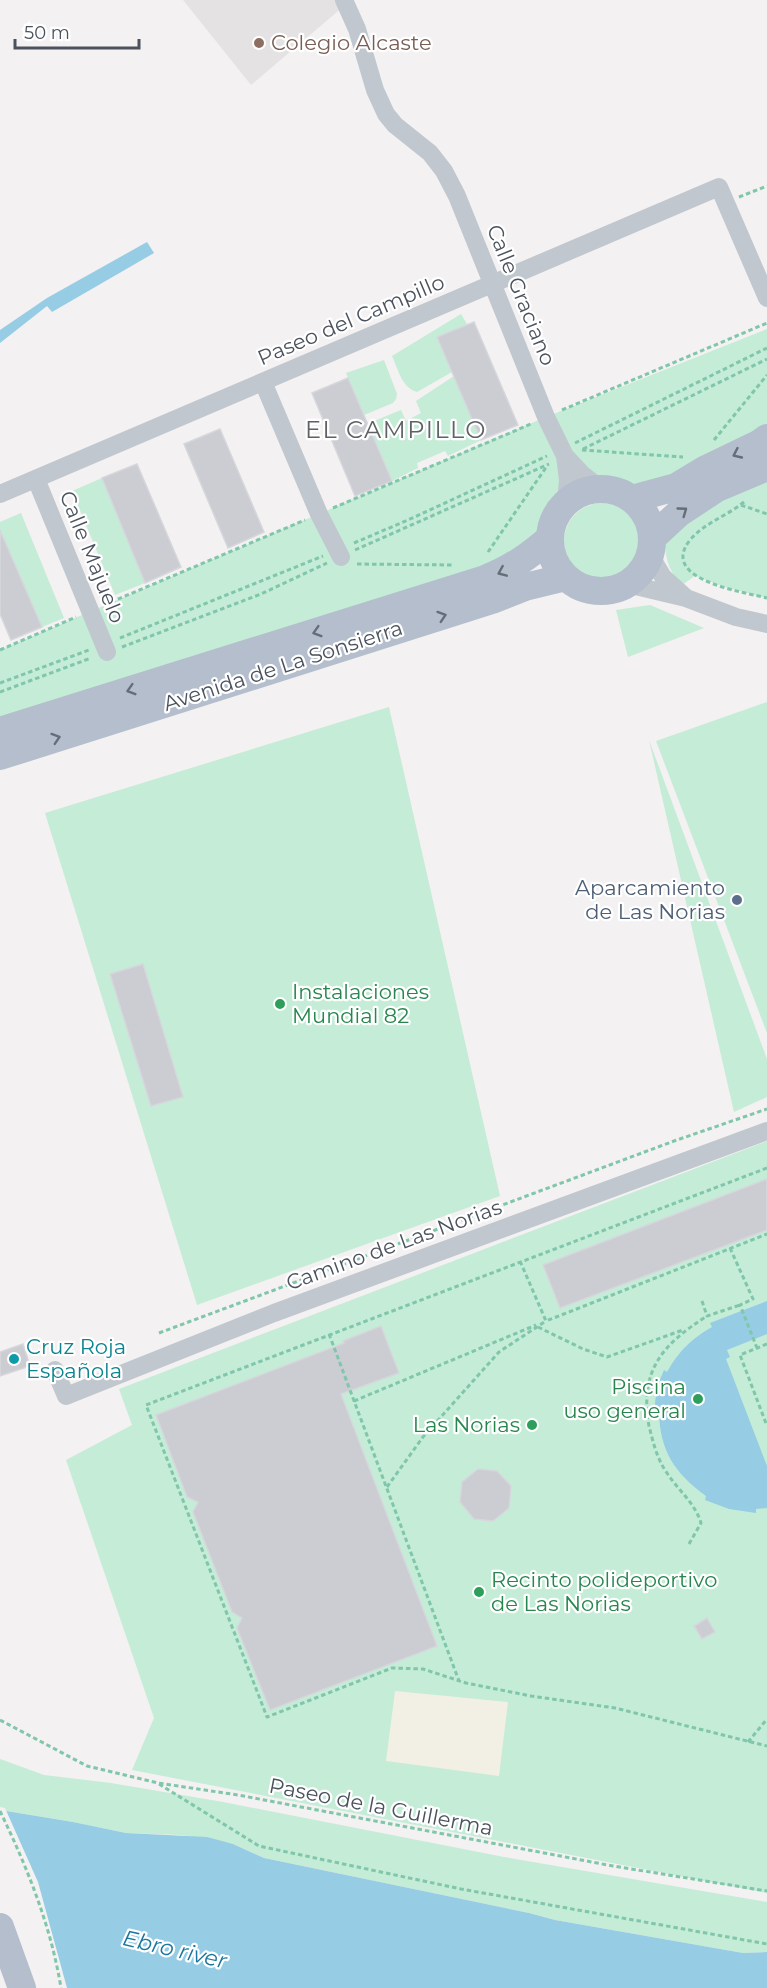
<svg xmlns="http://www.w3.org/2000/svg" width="767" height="1988" viewBox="0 0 767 1988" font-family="Montserrat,sans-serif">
	<rect width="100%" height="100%" fill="#f3f1f1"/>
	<!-- education -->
	<path fill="#e4e2e2" d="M183 0H351L251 85Z"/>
	<!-- green -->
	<path fill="#c5ecd7" d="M461 314 467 324 438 337 452 372 417 392C402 388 398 369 392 356Z
		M767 329V438L632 499 601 489 566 457V503L554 519 551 528 527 558 0 731V650L546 417Z
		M384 360 397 394 396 399 393 403 364 415 346 373Z
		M454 376 481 440 448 456 445 451 417 463 418 468 392 481 367 424 401 410 406 421 421 413 416 401Z
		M767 468V598L728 588 695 576 682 585C670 572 666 562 665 544L679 526Z
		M102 478 145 583 115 595 72 491Z
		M564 541a38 38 0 1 1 76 0a38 38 0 1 1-76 0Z
		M21 513 64 618 42 627 0 530V522Z
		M650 605 704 628 628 657 616 610Z
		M767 702V1033L656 741Z
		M389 707 500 1196 197 1305 45 813Z
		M649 740 767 1059V1097L734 1112Z
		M767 1141V1893L132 1770 154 1718 66 1460 132 1425 119 1389Z
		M0 1759 44 1775 111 1783 223 1802 504 1857 767 1902V1952L743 1953 555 1920 529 1913 264 1858 233 1844 181 1835 126 1833 73 1822 0 1810Z"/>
	<!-- sand -->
	<path fill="#f2efe4" d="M395 1691 508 1702 499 1776 386 1761Z"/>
	<!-- water -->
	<path fill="#96cce4" d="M147 242 154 253 52 312 47 306 0 343V330L47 298Z
		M767 1301V1334L727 1350 730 1357 726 1359 767 1466V1508L756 1509V1513L729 1509 705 1500 706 1496C675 1473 660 1452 659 1412L654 1411 657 1387 664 1370 667 1372C679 1351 691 1339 712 1327L710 1323Z
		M0 1810 73 1822 126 1833 207 1837 233 1844 264 1858 529 1913 555 1920 743 1953 767 1952V1988H0Z"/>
	<!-- pier -->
	<path fill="#f3f1f1" d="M0 1807 5 1808 38 1882 67 1988H0Z"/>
	<!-- building -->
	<path fill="#cbcdd3" stroke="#d6d7dc" stroke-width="1.5" d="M474 322 518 425 481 440 437 337Z
		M348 378 392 481 355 496 312 393Z
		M220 429 264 532 228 548 184 444Z
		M137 464 181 567 145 583 102 478Z
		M0 530 42 627 11 640 0 614Z
		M143 964 183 1097 151 1106 110 974Z
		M767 1179V1230L560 1308 543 1265Z
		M381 1326 399 1373 341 1394 437 1646 270 1710 237 1628 242 1618 232 1612 193 1512 198 1502 187 1497 156 1415 344 1343 343 1341Z
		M23 1344 30 1366 0 1376V1352Z
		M478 1469 497 1471 511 1486 509 1508 493 1521 474 1519 460 1502 462 1482Z
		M707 1618 715 1632 702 1639 694 1626Z"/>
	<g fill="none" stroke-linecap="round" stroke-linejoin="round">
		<!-- path -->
		<path stroke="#80c6aa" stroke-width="3" stroke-dasharray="4.5 3" stroke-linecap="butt" d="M739 197 767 186
			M562 410 767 323
			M714 440 767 375
			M575 443 767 348
			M583 449 767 359
			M582 450 683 457
			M744 502C727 516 704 523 690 540 658 580 744 592 767 598
			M741 505 767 514
			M333 508 531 424
			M354 543 408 520 547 456
			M355 550 549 464
			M488 552 547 466
			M357 564 452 565
			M104 605 305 520
			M120 638 323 556
			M122 647 261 594 327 563
			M0 650 76 617
			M0 683 89 650
			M0 692 91 658
			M767 1168 146 1405 267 1717 392 1668 423 1669 466 1683 531 1696 615 1708 767 1746
			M730 1248 753 1299 740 1305 757 1348
			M520 1261 546 1321 767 1234
			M702 1301 707 1316 740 1305
			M538 1327 583 1349 607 1357 683 1330
			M159 1333 674 1141 767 1109
			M329 1334 459 1681
			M767 1344 740 1355 767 1426
			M354 1401 536 1325
			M387 1487 423 1437 499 1352 546 1321
			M689 1544 701 1523C695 1503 678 1490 667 1473 657 1459 653 1442 649 1426 639 1370 663 1344 707 1316
			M0 1720 87 1766 158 1783 238 1795 613 1866 767 1891
			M748 1742 767 1719
			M159 1784 259 1846 461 1889 767 1944
			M0 1811C27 1867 51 1926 61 1988"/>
		<!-- street -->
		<path stroke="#c1c7ce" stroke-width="18" d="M344 0 357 29 375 90 386 114 395 125 430 153 444 171 457 196 546 417 565 456 582 474 601 489
			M263 382 319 514 341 557
			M565 456 568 480 566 503
			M36 479 107 652
			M0 494 719 187 767 298
			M650 555 663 577 685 597
			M627 584 686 598 736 617 767 624
			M55 1370 66 1396 274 1313 767 1131"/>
		<!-- primary -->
		<path stroke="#b4becd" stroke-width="28" d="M550 540a51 51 0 1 1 102 0a51 51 0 1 1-102 0Z
			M632 499 676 487 706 469 760 443 767 438
			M652 538 679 513 717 488 767 467
			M0 731 485 579C512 568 528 557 550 538
			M0 756 492 600 525 587 566 577
			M0 1927 22 1988"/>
	</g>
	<!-- one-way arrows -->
	<defs><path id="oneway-chevron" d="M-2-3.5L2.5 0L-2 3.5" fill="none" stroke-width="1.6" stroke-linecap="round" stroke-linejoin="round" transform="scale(1.5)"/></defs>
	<g stroke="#656d79">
		<use href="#oneway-chevron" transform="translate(737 454) rotate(155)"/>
		<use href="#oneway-chevron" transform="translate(683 511) rotate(-36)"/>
		<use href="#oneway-chevron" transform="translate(502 572) rotate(157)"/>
		<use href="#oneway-chevron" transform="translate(442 616) rotate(-18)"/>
		<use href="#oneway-chevron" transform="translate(317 632) rotate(163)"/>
		<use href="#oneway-chevron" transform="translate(131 690) rotate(163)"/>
		<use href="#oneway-chevron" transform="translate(56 738) rotate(-18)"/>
	</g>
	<!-- markers -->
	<circle fill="#8d6e63" stroke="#fff" stroke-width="2" cx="259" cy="43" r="6"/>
	<circle fill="#5c6f8a" stroke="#fff" stroke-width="2" cx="737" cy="900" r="6"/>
	<g fill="#2e9e5b" stroke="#fff" stroke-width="2">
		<circle cx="280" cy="1004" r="6"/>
		<circle cx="698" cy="1399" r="6"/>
		<circle cx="532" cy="1425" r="6"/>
		<circle cx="479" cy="1592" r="6"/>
	</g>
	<circle fill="#0f9aa8" stroke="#fff" stroke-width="2" cx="14" cy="1359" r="6"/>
	<g text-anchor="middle" stroke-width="4.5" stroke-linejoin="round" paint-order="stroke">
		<!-- education labels -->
		<g font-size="21" fill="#785e54" stroke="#fff" text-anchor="start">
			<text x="271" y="50">Colegio Alcaste</text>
		</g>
		<!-- street labels -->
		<g font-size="21" fill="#4b525d" stroke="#fff">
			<text transform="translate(521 295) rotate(68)" y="7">Calle Graciano</text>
			<text transform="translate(351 320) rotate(-23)" y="7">Paseo del Campillo</text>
			<text transform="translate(92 557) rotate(68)" y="7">Calle Majuelo</text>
			<text transform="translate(283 666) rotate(-18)" y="7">Avenida de La Sonsierra</text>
			<text transform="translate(394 1245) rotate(-20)" y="7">Camino de Las Norias</text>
			<text transform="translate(381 1807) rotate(11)" y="7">Paseo de la Guillerma</text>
		</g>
		<!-- service labels -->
		<g font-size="21" fill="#4e5e75" stroke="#fff" text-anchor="end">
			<text x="725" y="895">Aparcamiento<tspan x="725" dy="24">de Las Norias</tspan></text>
		</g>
		<!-- leisure labels -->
		<g font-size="21" fill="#27864d" stroke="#fff" text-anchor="start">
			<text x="292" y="999">Instalaciones<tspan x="292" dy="24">Mundial 82</tspan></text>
			<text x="686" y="1394" text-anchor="end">Piscina<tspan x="686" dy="24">uso general</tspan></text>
			<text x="520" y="1432" text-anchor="end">Las Norias</text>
			<text x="491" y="1587">Recinto polideportivo<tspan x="491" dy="24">de Las Norias</tspan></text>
		</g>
		<!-- culture labels -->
		<g font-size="21" fill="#0d838f" stroke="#fff" text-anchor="start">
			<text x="26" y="1354">Cruz Roja<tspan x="26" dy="24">Española</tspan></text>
		</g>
		<!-- water labels -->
		<g font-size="22" font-style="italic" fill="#1b779f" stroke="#fff">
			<text transform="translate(175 1949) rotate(13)" y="8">Ebro river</text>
		</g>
		<!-- quarter labels -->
		<g font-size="24" letter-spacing="1.5" fill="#5e6165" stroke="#fff">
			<text x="396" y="438">EL CAMPILLO</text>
		</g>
	</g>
	<!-- scale -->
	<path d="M15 39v9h124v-9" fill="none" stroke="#4b525d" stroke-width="3"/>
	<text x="24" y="39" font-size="18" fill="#4b525d" stroke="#ffffff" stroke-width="4.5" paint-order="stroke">50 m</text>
</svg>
